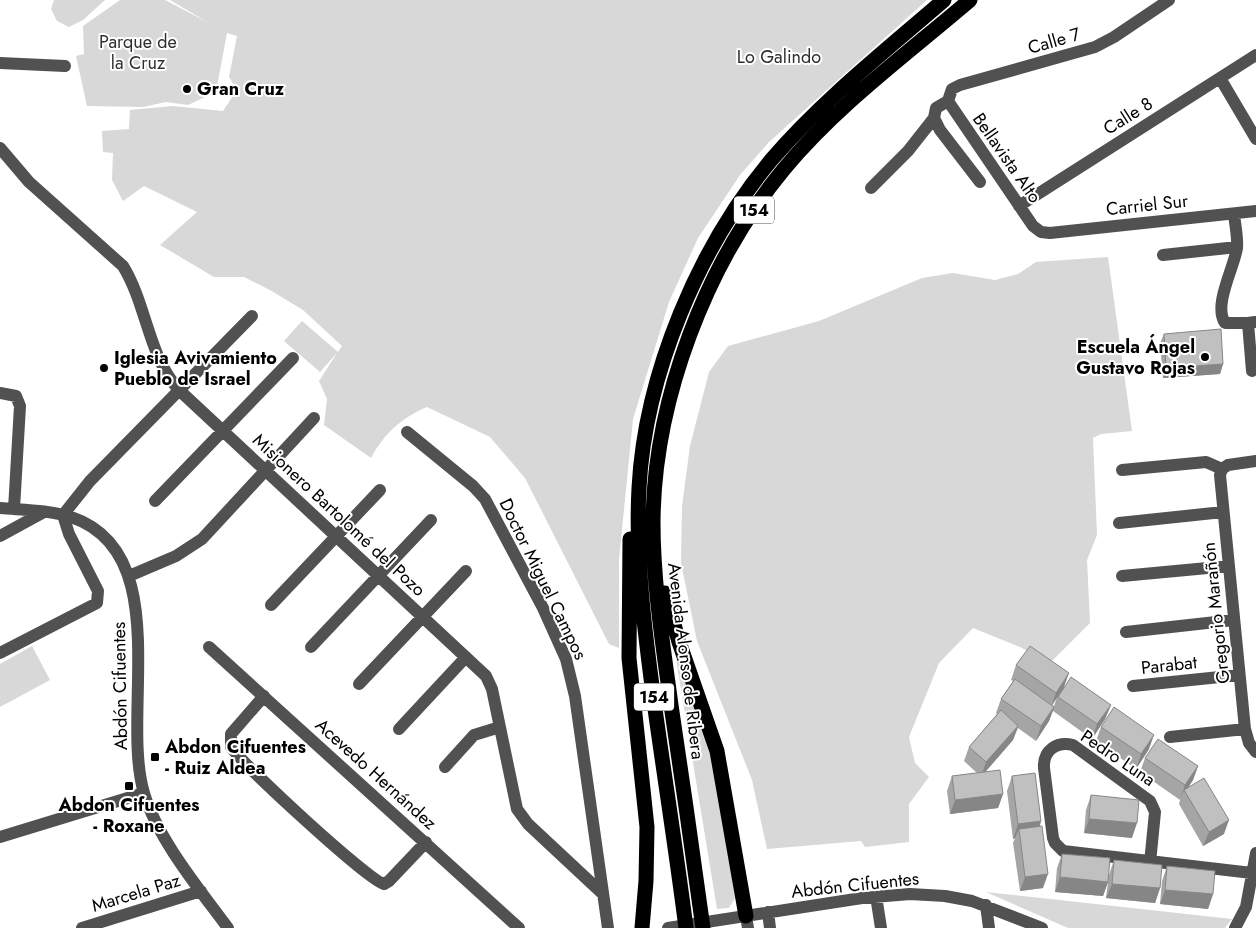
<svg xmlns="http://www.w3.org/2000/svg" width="1256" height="928" viewBox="0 0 1256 928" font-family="Jost,sans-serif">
	<rect width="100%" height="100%" fill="#fff"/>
	<!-- green -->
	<path fill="#d8d8d8" d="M54 0H105L83 20 69 27 57 21 51 9Z
		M120 0H165L209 23 170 0H927L769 142 740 175 698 238 669 302 633 419 619 560V648L609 644 525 478 490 437 427 407C401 418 384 434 371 458L324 425 327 399 319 381 337 353 320 372 284 341 302 321 338 352 342 346 303 310 270 290 244 277H214L160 245 197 212 144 186 123 201 112 180 113 153 103 152 102 131 129 129 130 110 173 106 223 111 237 90 229 77 237 36 227 33 216 92 188 105 166 102 143 107 87 106 76 56 84 54 83 26Z
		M1108 257 1132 431 1101 434 1093 438 1097 535 1087 560 1090 623 1050 663 1020 647 973 628 939 663 909 737 915 763 929 777 909 804V842L865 847 861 841 767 849 752 780 697 641 681 563 682 506 690 446 709 372 728 346 819 321 922 278 953 273 995 280 1018 274 1036 262Z
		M32 646 50 680 0 707V664Z
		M676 659 708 733 719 779 735 898 729 908 717 909Z
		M986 892 1232 919 1225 928H1068Z"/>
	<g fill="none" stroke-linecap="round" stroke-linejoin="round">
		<!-- minor -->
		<path stroke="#515151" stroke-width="12" d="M0 63 65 66
			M1220 78 1256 139
			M948 101 1033 226 1041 232 1050 233 1256 211
			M948 101 952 89 960 85 1095 47 1114 37 1169 0
			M948 101 936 108 934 118 940 130 980 182
			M0 148 29 182 123 266C147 305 148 356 179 390L486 676 492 689 517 809 528 824 603 894
			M871 188 908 151 934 118
			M1019 206 1256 55
			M1234 214C1235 224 1238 238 1237 248 1234 268 1213 305 1225 323H1248
			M1163 255 1237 247
			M1252 371 1248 323 1255 322
			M0 393 16 396 20 406 14 509
			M407 432 473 486 485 499 543 608 566 659 575 696 608 928
			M1222 469 1220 475 1245 729 1249 743 1256 752
			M1222 469 1228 465 1256 461
			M1122 470 1206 462 1222 469
			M155 501 293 358
			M0 508C24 510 49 510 71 517 176 552 120 713 144 793 157 838 200 890 228 928
			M1119 523 1223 512
			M0 536 44 512
			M129 576 176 556 202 539 314 418
			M1122 576 1229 566
			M271 605 380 490
			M1126 632 1234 620
			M209 647 519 928
			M311 647 431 520
			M0 653 97 603 98 591 69 534 63 515 90 481 252 316
			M359 684 466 571
			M1133 686 1239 675
			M264 696 231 734V747C243 765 369 881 384 884L389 881 426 842
			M399 729 466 657
			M1170 737 1245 729
			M445 767 474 735 500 727
			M0 837 144 793
			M1150 863 1155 812 1150 801 1073 745C1057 741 1043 750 1044 768L1053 838 1055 843 1063 851 1252 873
			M876 896 881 928
			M986 905 989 928
			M768 912 770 928
			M746 916 748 928
			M82 928 201 891
			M668 928 862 898 910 894 945 896 972 901 1042 928
			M1235 928 1246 907 1256 853"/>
		<!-- highway -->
		<path stroke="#000" stroke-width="15" d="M630 539 629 658 647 827 646 881 642 928
			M665 593 679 642 717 751 746 916
			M686 928C677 857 666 787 656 716 646 641 635 564 639 488 645 374 699 246 772 159 823 100 885 51 944 0
			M703 928C693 854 682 779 671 705 663 645 653 583 653 522 654 400 706 263 784 169 837 105 907 54 970 0"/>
	</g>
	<!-- wall -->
	<path fill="#a5a5a5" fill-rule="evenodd" d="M1164 334 1223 364 1220 374 1163 378 1160 343Z
		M1016 665 1064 687 1111 705 1105 719 1092 739 1053 711 1049 721 1036 741 1018 728 1013 740 985 772 1003 794 998 808 950 814 947 791 952 776 977 773 964 761 969 747 997 714 996 713 1001 699 1013 681 1011 680ZM1057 697 1054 706 1052 705Z
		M1101 727 1149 749 1136 769 1096 741Z
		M1145 758 1198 766 1193 780 1188 788 1224 834 1203 846 1179 804 1181 797 1180 800 1140 772Z
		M1012 776 1041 821 1040 826 1043 888 1020 891 1013 843 1015 838 1013 839 1007 791Z
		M1091 795 1132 838 1084 833 1086 810Z
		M1062 854 1109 875 1114 860 1160 888 1155 903 1106 898 1108 882 1103 896 1055 892 1057 868Z
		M1167 866 1213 894 1208 909 1160 904 1162 881Z"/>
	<!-- shaded-wall -->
	<path fill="#868686" d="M1223 364 1220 374 1163 378 1166 368Z
		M1069 673 1064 687 1051 707 1056 693Z
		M1111 705 1105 719 1092 739 1097 724Z
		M1054 707 1049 721 1036 741 1041 726Z
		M1018 726 1013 740 981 777 986 762Z
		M1154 735 1149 749 1136 769 1141 754Z
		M1198 766 1193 780 1185 792 1184 790 1180 800 1185 785Z
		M1003 794 998 808 950 814 955 800Z
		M1089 819 1137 823 1132 838 1084 833Z
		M1229 820 1224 834 1203 846 1209 832Z
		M1041 821 1036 836 1019 829 1015 838 1013 839 1018 824Z
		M1048 874 1043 888 1020 891 1025 877Z
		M1060 877 1108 882 1103 896 1055 892Z
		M1112 884 1160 888 1155 903 1106 898Z
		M1165 890 1213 894 1208 909 1160 904Z"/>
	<!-- building -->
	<path fill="#c0c0c0" stroke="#868686" d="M1221 329 1223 364 1166 368 1164 334Z
		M1030 646 1069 673 1056 693 1016 665Z
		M1071 677 1111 705 1097 724 1058 697Z
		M1015 679 1054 707 1041 726 1001 699Z
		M1114 707 1154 735 1141 754 1101 727Z
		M1001 710 1018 726 986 762 969 747Z
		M1158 739 1198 766 1185 785 1145 758Z
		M1000 770 1003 794 955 800 952 776Z
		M1035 773 1041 821 1018 824 1012 776Z
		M1204 778 1229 820 1209 832 1184 790Z
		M1091 795 1139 800 1137 823 1089 819Z
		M1042 826 1048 874 1025 877 1019 829Z
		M1062 854 1110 858 1108 882 1060 877Z
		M1114 860 1162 865 1160 888 1112 884Z
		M1167 866 1215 871 1213 894 1165 890Z"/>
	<!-- markers -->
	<g fill="#000" stroke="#fff" stroke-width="2">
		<circle cx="187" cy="89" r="5"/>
		<circle cx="1205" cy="357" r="5"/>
		<circle cx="104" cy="368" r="5"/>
		<rect x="150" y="752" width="10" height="10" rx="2.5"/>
		<rect x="124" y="781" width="10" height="10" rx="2.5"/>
	</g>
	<g text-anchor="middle" stroke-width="4" stroke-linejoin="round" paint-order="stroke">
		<!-- shield labels -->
		<g fill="#fff" stroke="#4c4c4c" stroke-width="1">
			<rect x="734" y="196.5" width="40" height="27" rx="4"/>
			<rect x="634" y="683.5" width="40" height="27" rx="4"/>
		</g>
		<g font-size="16" font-weight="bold" fill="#000">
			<text x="754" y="216">154</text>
			<text x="654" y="703">154</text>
		</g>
		<!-- street labels -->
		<g font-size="18" fill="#000" stroke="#fff">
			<text transform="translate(1054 41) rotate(-16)" y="6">Calle 7</text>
			<text transform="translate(1128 116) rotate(-32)" y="6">Calle 8</text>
			<text transform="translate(1007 158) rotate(55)" y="6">Bellavista Alto</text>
			<text transform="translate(1147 205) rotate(-6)" y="6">Carriel Sur</text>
			<text transform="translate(339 515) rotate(43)" y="6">Misionero Bartolomé del Pozo</text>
			<text transform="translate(543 579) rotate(64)" y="6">Doctor Miguel Campos</text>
			<text transform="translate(1216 613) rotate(-96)" y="6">Gregorio Marañón</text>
			<text transform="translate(686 661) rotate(83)" y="6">Avenida Alonso de Ribera</text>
			<text transform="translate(1169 665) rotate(-6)" y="6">Parabat</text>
			<text transform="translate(120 686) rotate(-91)" y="6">Abdón Cifuentes</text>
			<text transform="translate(1118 758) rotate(34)" y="6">Pedro Luna</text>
			<text transform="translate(376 774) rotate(42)" y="6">Acevedo Hernández</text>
			<text transform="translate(855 885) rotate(-6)" y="6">Abdón Cifuentes</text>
			<text transform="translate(136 893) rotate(-17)" y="6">Marcela Paz</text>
		</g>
		<!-- park labels -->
		<g font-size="18" fill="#2f2f2f" stroke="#fff">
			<text x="138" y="48">Parque de<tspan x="138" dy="21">la Cruz</tspan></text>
			<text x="779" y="63">Lo Galindo</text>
		</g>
		<!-- poi labels -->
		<g font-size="18" font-weight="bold" fill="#000" stroke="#fff" text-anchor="start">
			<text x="197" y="95">Gran Cruz</text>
			<text x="1195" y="353" text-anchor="end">Escuela Ángel<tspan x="1195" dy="21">Gustavo Rojas</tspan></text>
			<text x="114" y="364">Iglesia Avivamiento<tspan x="114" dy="21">Pueblo de Israel</tspan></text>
			<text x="165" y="753">Abdon Cifuentes<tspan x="165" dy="21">- Ruiz Aldea</tspan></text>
			<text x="129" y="811" text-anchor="middle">Abdon Cifuentes<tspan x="129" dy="21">- Roxane</tspan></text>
		</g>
	</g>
</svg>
